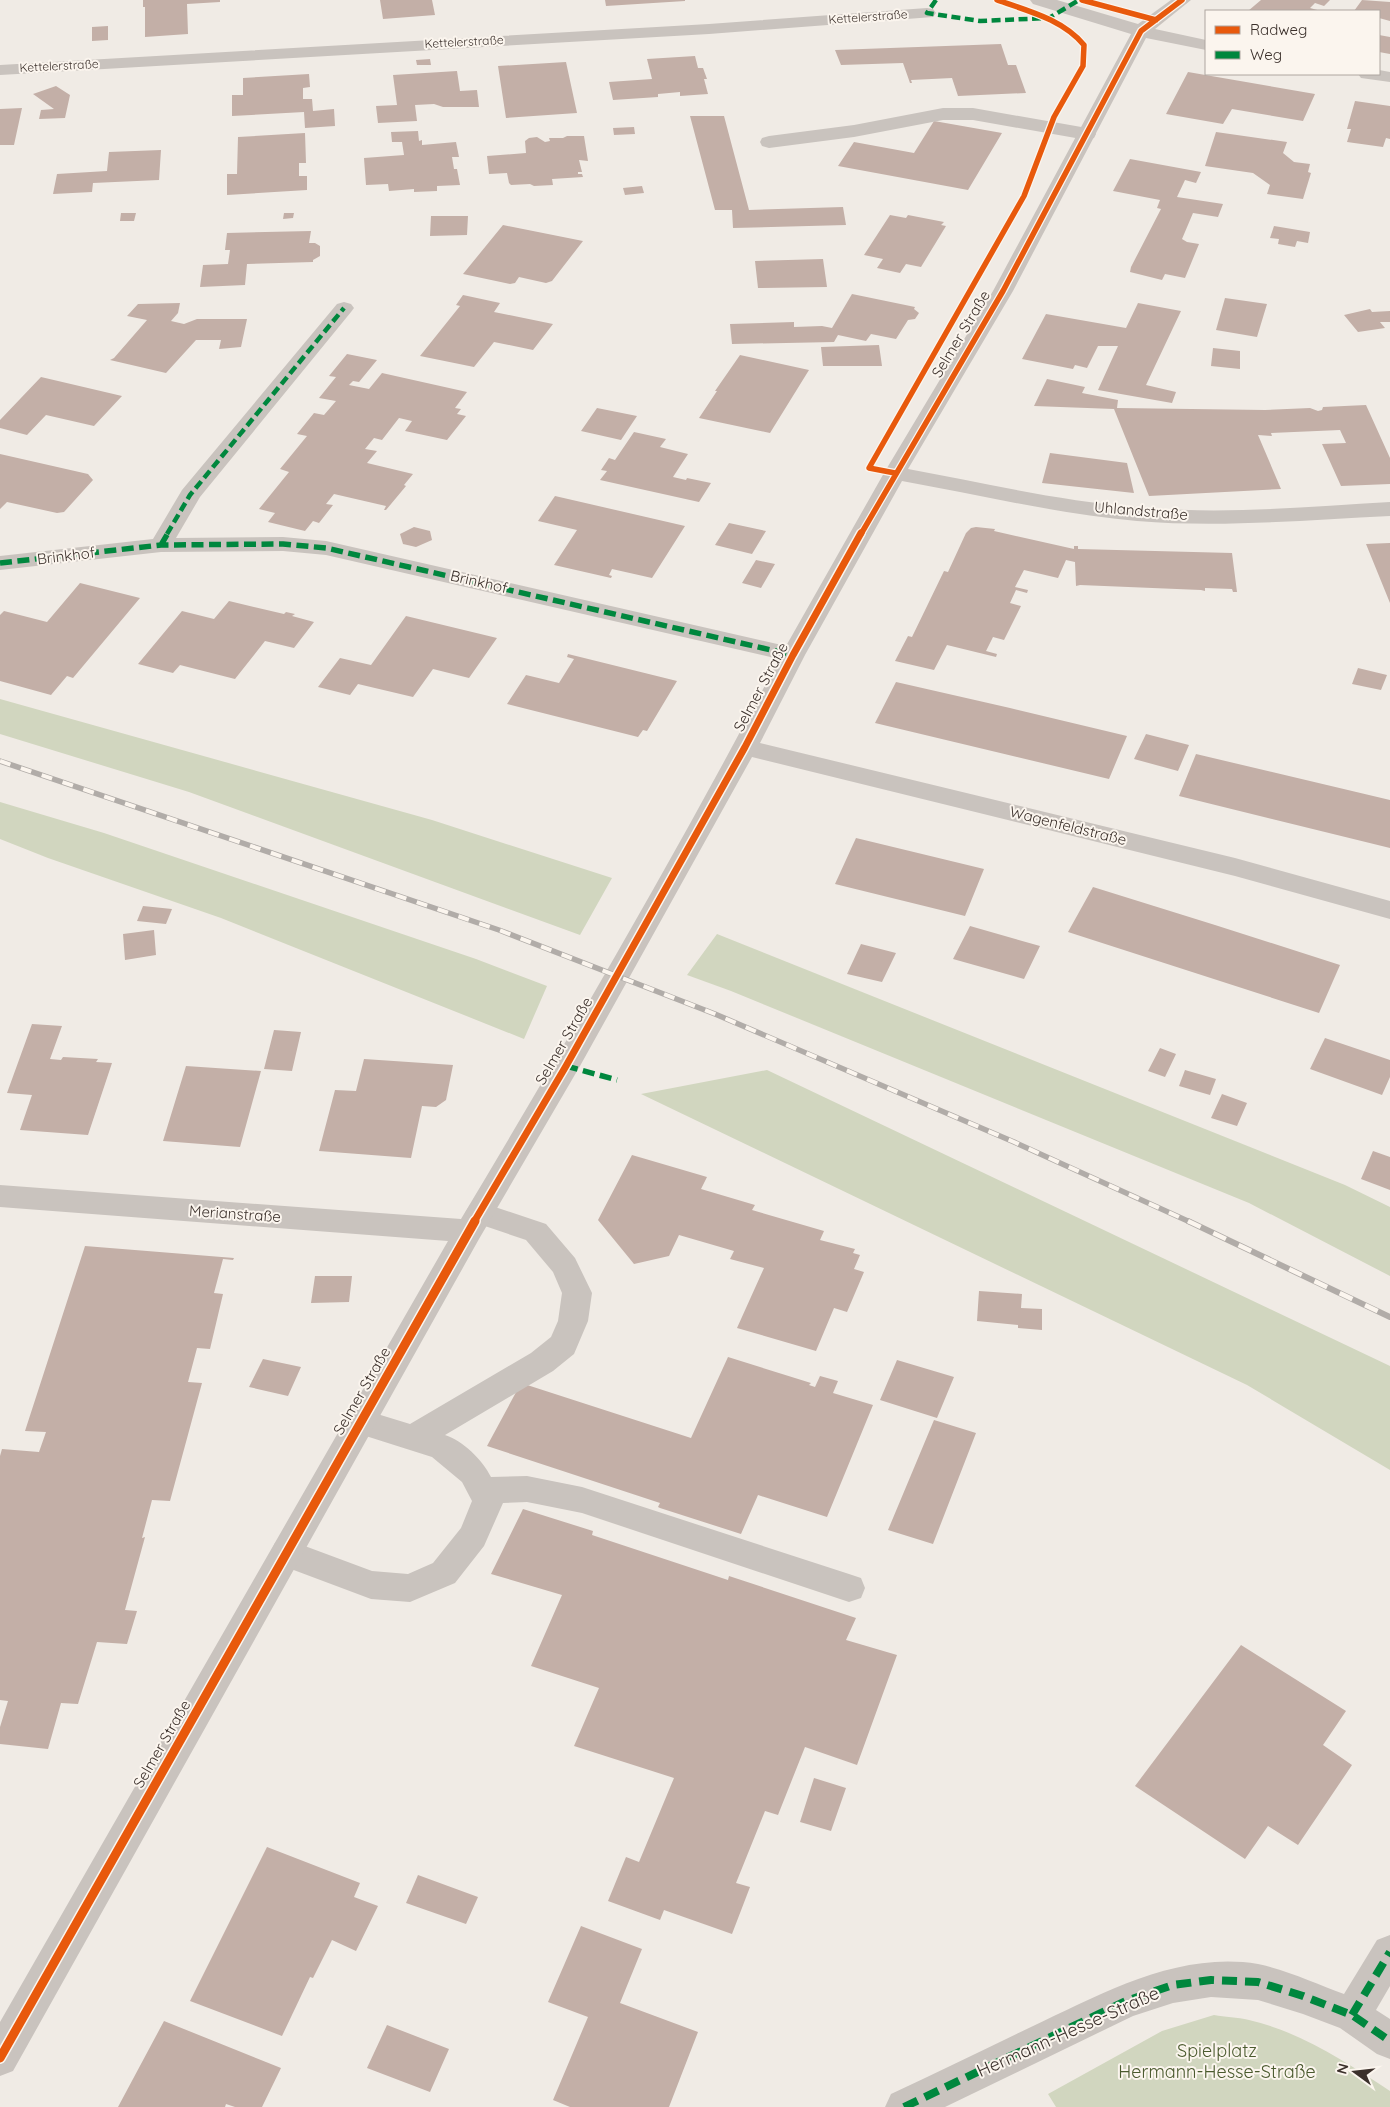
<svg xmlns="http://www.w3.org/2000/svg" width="1390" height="2107" viewBox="0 0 1390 2107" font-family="Quicksand,sans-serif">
	<rect width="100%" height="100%" fill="#f0ebe5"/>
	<!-- green -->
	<path fill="#d1d6bf" d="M0 699 432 820 612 878 580 935 189 792 0 734Z
		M0 802 104 833 476 959 547 986 524 1039 221 918 48 858 0 839Z
		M717 934 1345 1185 1390 1207V1276L1249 1203 731 991 687 975Z
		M767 1070 1390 1366V1470L1247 1385 641 1094Z
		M1214 2015C1225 2017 1237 2017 1249 2020 1301 2032 1346 2062 1390 2091V2107H1056L1048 2094 1162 2031Z"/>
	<!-- building -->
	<path fill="#c3afa7" d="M143 0H220V2L187 4 188 34 145 37V7H143Z
		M380 0H432L435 15 383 19Z
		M605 0H685V1L606 6Z
		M1261 0H1330L1324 6 1315 3 1310 8 1321 11H1248Z
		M1362 0 1390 2V21L1379 18V11H1354Z
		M108 26V40L92 41V27Z
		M1379 35 1390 37V54L1379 52Z
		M1001 44 1008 65H1016L1026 93 958 96 952 78 911 80 912 83H910L903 63 841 65 835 50Z
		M695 56 698 68H703L707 79H704L708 94 680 96V92L658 94V97L613 100 609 82 652 79 647 59Z
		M430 59 431 65H417L416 60Z
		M566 62 577 113 506 118 498 66Z
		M457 71 460 91 477 90 479 107H443L434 104 415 105 417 121 378 123 376 106 397 105 393 75Z
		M1188 72 1315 94 1303 121 1232 109 1223 124 1166 114Z
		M309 74 310 87 303 88V99H312L313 111 334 109 335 126 305 128 304 112 232 116V95H243V78Z
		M56 86 70 95 65 118 39 119 41 110 54 109 33 94Z
		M1355 101 1390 106V139L1386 138 1383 147 1347 142 1351 129H1347Z
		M22 108 14 145H0V109Z
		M690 116H724L749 210 843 207 846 225 733 228 732 210H715Z
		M934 121 1002 133 968 190 838 166 854 142 914 153Z
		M634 127 635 134 614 135 613 128Z
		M418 131 419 141 422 140V145L456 142 459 157H452L454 169H457L460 185 437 186V191L414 192V189L389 191 388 184 366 185 364 158 404 155 402 142H392L391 132Z
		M1216 132 1287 142 1283 153 1294 162 1310 164 1308 172 1311 173 1303 199 1267 194 1270 185 1253 173 1205 166Z
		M305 133 306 163H299V176H307V190L227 195V174H237L238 137Z
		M567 136H584L588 161 579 160 582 172H578V174H582L583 177 552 179 553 185 534 186 530 184 511 185 509 183 507 173 489 174 487 156 526 153 525 141 529 138 537 137 545 142 550 141 549 138H563Z
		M161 150 159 180 93 183 92 192 53 194 57 174 107 171 109 152Z
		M1130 159 1201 172 1196 183 1185 180 1177 197 1223 204 1218 217 1193 213 1182 239 1187 242 1199 244 1185 278 1165 274 1162 280 1130 272 1131 267 1161 209 1157 208 1160 200 1113 191Z
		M642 186 644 193 625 195 623 188Z
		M121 213H136L134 221H120Z
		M284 213H294L293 218 283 219Z
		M890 215 906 218 908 215 944 222 941 225 946 226 921 267 906 264 900 273 877 268 883 259 864 255Z
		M431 216H468L467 235 430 236Z
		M503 225 583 241 552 281 546 283 519 277 515 283 510 284 463 274Z
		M1274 226 1310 232 1308 243 1297 241 1295 247 1278 244 1279 239 1270 238Z
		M311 231 309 243H315L320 246V256L313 260V262L247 264 245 285 200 287 203 265 228 264 230 250H225L227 233Z
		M823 259 827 287 758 288 755 261Z
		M852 294 915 307 914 309 919 313 915 319 908 320 896 339 871 334 866 341 838 335 834 342 732 344 730 324 794 322V327L822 326 832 328Z
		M463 295 500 303 494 312 553 324 533 350 494 342 474 367 420 356 460 306 456 305Z
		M1225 298 1267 304 1257 337 1216 330Z
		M180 303 178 313 171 321 184 324 197 319H247L241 347 219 349 221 340H196L166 373 110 360 114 358 147 320 127 316 138 304Z
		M1138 303 1181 311 1146 385 1176 392 1172 403 1098 390 1118 346H1098L1087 368 1075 365 1073 369 1022 359 1046 314 1126 328Z
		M1370 309 1372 312 1390 311V322H1380L1385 328 1358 332 1344 315Z
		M879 345 882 366H823L821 347Z
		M1213 348 1240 351V369L1211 366Z
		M347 354 377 360 359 382 353 381 349 385 369 389 382 373 467 392 455 408 461 409 457 414 466 416 447 440 405 431 412 421 399 418 382 440 374 438 365 449 377 451 367 463 413 474 404 485 406 486 386 510H384L386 506 334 494 326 504 333 505 319 523 313 521 305 531 268 522 275 513 259 509 289 472 280 469 307 436 297 434 314 413 324 415 336 401 319 398 336 377 329 376Z
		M740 355 809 370 770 433 699 418 717 391H715Z
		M41 377 122 396 94 426 46 415 27 435 0 428V420Z
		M1047 379 1085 387 1082 393 1118 400 1117 408 1265 410 1310 408 1318 411 1322 410 1323 407 1366 405 1390 458V484L1341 486 1322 444 1346 443 1340 430 1271 433 1272 436 1258 435 1281 489 1149 496 1114 409 1034 406Z
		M597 408 637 416 621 440 581 431Z
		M634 432 666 439 660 447 688 454 673 477 686 480 687 478 711 483 699 502 600 480 607 471 601 470 609 458 615 460Z
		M1050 453 1127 463 1134 493 1042 483Z
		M0 454 88 474 93 480 64 512 57 513 7 502 0 509Z
		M555 496 685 526 652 578 612 569 609 575 612 576 611 578 554 565 577 530 538 521Z
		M729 523 766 531 752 554 715 545Z
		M414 527 430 531 432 540 416 547 403 544 400 534Z
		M976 527 995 529 994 531 1074 549V546H1078V549L1232 553 1237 592H1233L1232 589 1205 588V591L1201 590 1080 585 1076 586 1075 562 1066 560 1058 578 1024 570 1015 587 1028 590 1027 593 1016 590 1010 603 1021 606 1004 640 993 637 986 651 997 654 996 657 947 645 934 670 895 661 908 636 912 637 944 571 948 572 966 533 971 528Z
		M1390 543V603L1366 544Z
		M756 560 775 564 761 588 742 583Z
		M80 583 140 598 73 678 67 676 51 695 0 681V615L4 611 47 622Z
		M229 601 284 614 286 612 295 614 292 616 314 622 294 648 265 641 235 679 180 665 173 673 138 664 182 611 214 619Z
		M406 616 497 638 469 678 433 669 413 697 358 684 350 695 318 687 340 658 371 665Z
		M568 654 677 681 647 731 643 730 638 737 507 704 526 675 559 683 574 659 567 657Z
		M1358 668 1387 675 1381 690 1352 684Z
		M896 682 1010 708 1127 736 1109 779 875 723Z
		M1146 734 1189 745 1178 771 1134 759Z
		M1196 754 1390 800V848L1179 796Z
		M856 838 984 869 965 916 835 884Z
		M1093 887 1215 925 1340 965 1319 1013 1068 932Z
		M143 906 172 909 166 924 137 921Z
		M970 926 1040 946 1024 979 953 959Z
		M154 930 156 955 125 960 123 934Z
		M861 944 896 953 882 982 847 974Z
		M32 1024 62 1026 50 1059 61 1060 63 1057 98 1059 96 1062 112 1063 88 1135 20 1130 32 1095 7 1093Z
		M274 1030 301 1032 292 1071 264 1069Z
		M1325 1038 1390 1060V1077L1382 1095 1310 1069Z
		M1160 1048 1176 1054 1165 1077 1148 1071Z
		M364 1059 453 1065 446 1100 436 1107 422 1106 411 1158 319 1151 335 1090 356 1091Z
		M186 1066 261 1071 240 1147 163 1141Z
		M1185 1070 1216 1079 1210 1095 1179 1086Z
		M1222 1094 1247 1103 1237 1126 1211 1118Z
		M1373 1151 1390 1157V1190L1361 1179Z
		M632 1155 707 1177 701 1189 755 1205 752 1210 824 1231 820 1240 855 1249 853 1253 860 1255 854 1269 864 1272 847 1312 834 1308 816 1351 737 1328 764 1268 730 1259 734 1251 679 1235 669 1256 634 1264 598 1220Z
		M85 1246 234 1258 233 1260 223 1259 214 1293 223 1294 210 1349 197 1348 188 1382 202 1383 170 1501 152 1500 142 1538 145 1537 125 1610 137 1611 127 1644 97 1642 78 1704 61 1703 48 1749 0 1744V1727L8 1701 0 1700V1456L2 1449 39 1452 46 1432 25 1431Z
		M315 1276H352L349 1302 311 1303Z
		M979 1291 1022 1294 1021 1308 1042 1309V1330L1018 1328V1325L977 1321Z
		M728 1357 811 1383 809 1385 815 1387 820 1376 838 1381 833 1393 873 1405 827 1517 758 1495 741 1534 660 1508 658 1507 660 1503 487 1446 521 1383 691 1438Z
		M263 1359 301 1367 288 1396 249 1387Z
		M897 1360 954 1377 937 1418 880 1400Z
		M934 1420 976 1433 933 1544 888 1530Z
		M523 1509 593 1531 592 1535 728 1580 729 1576 856 1618 846 1640 897 1655 857 1765 805 1747 778 1815 765 1811 736 1883 750 1887 732 1934 664 1910 660 1920 608 1901 626 1857 639 1862 674 1778 574 1746 599 1688 531 1666 562 1595 491 1574Z
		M1241 1645 1346 1711 1323 1745 1352 1765 1298 1845 1268 1826 1245 1859 1135 1786Z
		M814 1778 846 1788 831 1831 800 1822Z
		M267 1847 360 1883 354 1897 378 1906 356 1951 332 1940 313 1978 310 1977 282 2036 190 2001Z
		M418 1875 478 1897 466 1924 406 1903Z
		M581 1926 642 1949 620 2003 698 2032 669 2107H570L553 2100 588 2017 548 2002Z
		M164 2021 281 2068 262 2107H235L226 2104 225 2107H118Z
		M387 2025 449 2049 430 2092 367 2068Z"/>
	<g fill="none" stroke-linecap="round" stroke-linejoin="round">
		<!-- service -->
		<path fill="#c9c3be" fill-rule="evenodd" d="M943 108H973L1087 128 1094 130 1096 134 1094 138 1087 140 973 120H943L854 137 769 148 762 146 760 142 762 138 769 136 854 125Z
			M480 1202 546 1224 575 1258 592 1293 588 1321 574 1354 553 1371 445 1435C463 1441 482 1459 491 1477L527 1476 582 1487 849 1574 861 1578 865 1588 861 1598 849 1602 582 1513 527 1502 503 1503 484 1546 455 1583 410 1602 371 1599 275 1563 270 1553 275 1543 286 1539 372 1571 408 1574 433 1563 461 1528 472 1501 462 1482 432 1457 350 1431 346 1422 350 1413 361 1409 410 1424 531 1353 551 1337 558 1321 562 1293 553 1272 526 1240 470 1221 465 1213 470 1205Z"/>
		<!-- minor -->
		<path fill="#c9c3be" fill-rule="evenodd" d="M1030 0H1057L1138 24 1171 0H1191L1155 29 1206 40V50L1146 38 1013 291 908 469C984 483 1060 501 1136 507 1221 515 1306 507 1390 502V516C1306 520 1221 528 1137 521 1058 514 980 495 902 481L805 655 760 743 1235 858 1390 901V919L1235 876 752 757 580 1066 479 1239 13 2071 0 2076V2022L448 1241 0 1207V1185L461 1219C571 1035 679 849 779 659L326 555 283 551 161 552 0 570V556L153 539 182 490 337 304 344 302 351 304 354 308 351 312 200 497 176 538 283 537 326 541 786 646 884 473 993 291 1131 34 1033 4Z
			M927 8 933 9 936 13 933 17 709 34 0 75V65L709 24Z
			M1379 70 1390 72V82L1361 78 1358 74H1379Z
			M1390 1935V1986L1376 2010 1390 2019V2059L1377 2054 1340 2028 1303 2014 1258 2000 1211 1997 1173 2003 1133 2016 945 2107H885L891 2094C938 2072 985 2049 1031 2027 1102 1994 1177 1951 1258 1964 1287 1970 1317 1984 1344 1994L1377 1940Z"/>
		<defs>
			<path id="rail-far1" d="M0 761 499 930 715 1014 1014 1142 1190 1222"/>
			<path id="rail" d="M1188 1221 1390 1317"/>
		</defs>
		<!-- rail-far1 casing -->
		<use href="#rail-far1" stroke="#b1aca8" stroke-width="5.5"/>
		<!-- rail casing -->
		<use href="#rail" stroke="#b1aca8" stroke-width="6"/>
		<!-- rail-far1 -->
		<use href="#rail-far1" stroke="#fbf5ee" stroke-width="4" stroke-dasharray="11" stroke-linecap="butt"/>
		<!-- rail -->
		<use href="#rail" stroke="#fbf5ee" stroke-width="4.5" stroke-dasharray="14" stroke-linecap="butt"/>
		<!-- quiet-far2 -->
		<path stroke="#00873e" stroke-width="4.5" stroke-dasharray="9 4.5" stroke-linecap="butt" d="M936 0 927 13 980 21 1049 18 1079 0
			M167 534 190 495 344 308"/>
		<!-- quiet-far1 -->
		<path stroke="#00873e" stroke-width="5.5" stroke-dasharray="12 5.5" stroke-linecap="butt" d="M161 545 168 533
			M0 563 161 545 283 544 326 548 793 655
			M566 1066 617 1080"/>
		<!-- quiet -->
		<path stroke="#00873e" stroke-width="8" stroke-dasharray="15 8" stroke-linecap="butt" d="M1352 2015 1390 1952
			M904 2107 1126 2001 1173 1985 1211 1980 1258 1982 1303 1996 1352 2015 1390 2041"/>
		<defs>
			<path id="cycleway-far2" d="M1082 0 1156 20
				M895 473 869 468 1024 196 1054 117 1083 66 1084 45C1062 19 1028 11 997 0
				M861 534 1003 291 1141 31 1182 0"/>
			<path id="cycleway-far1" d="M474 1222 566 1066 745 747 793 655 861 533"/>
			<path id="cycleway" d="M0 2058 475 1221"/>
		</defs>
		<!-- cycleway-far2 casing -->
		<use href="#cycleway-far2" stroke="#fbf5ee" stroke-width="8"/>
		<!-- cycleway-far1 casing -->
		<use href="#cycleway-far1" stroke="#fbf5ee" stroke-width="10"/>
		<!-- cycleway casing -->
		<use href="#cycleway" stroke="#fbf5ee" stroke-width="12"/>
		<!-- cycleway-far2 -->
		<use href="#cycleway-far2" stroke="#e8590c" stroke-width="5.5"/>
		<!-- cycleway-far1 -->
		<use href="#cycleway-far1" stroke="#e8590c" stroke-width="7"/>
		<!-- cycleway -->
		<use href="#cycleway" stroke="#e8590c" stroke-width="9"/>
	</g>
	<g text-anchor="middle" stroke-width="4" stroke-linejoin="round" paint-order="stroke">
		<!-- far-street labels -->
		<g font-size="12" fill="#3b302b" stroke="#fbf5ee">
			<text transform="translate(868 17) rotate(-4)" y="4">Kettelerstraße</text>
			<text transform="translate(464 42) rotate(-3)" y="4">Kettelerstraße</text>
			<text transform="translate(59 66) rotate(-3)" y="4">Kettelerstraße</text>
		</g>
		<!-- street labels -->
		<g font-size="15" fill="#3b302b" stroke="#fbf5ee">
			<text transform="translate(961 334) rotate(-59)" y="5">Selmer Straße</text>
			<text transform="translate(1141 511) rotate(5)" y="5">Uhlandstraße</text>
			<text transform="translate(66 556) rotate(-7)" y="5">Brinkhof</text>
			<text transform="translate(479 582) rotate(13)" y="5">Brinkhof</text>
			<text transform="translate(761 687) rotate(-62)" y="5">Selmer Straße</text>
			<text transform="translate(1068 826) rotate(14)" y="5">Wagenfeldstraße</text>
			<text transform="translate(564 1041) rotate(-60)" y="5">Selmer Straße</text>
			<text transform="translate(235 1214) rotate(4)" y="5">Merianstraße</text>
			<text transform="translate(362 1391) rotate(-60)" y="5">Selmer Straße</text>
			<text transform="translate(162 1744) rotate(-60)" y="5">Selmer Straße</text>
		</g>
		<!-- near-street labels -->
		<g font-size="18" fill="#3b302b" stroke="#fbf5ee">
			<text transform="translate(1068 2032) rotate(-24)" y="6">Hermann-Hesse-Straße</text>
		</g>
		<!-- near-park labels -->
		<g font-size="18" fill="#4a5a2e" stroke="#fbf5ee">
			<text x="1217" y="2057">Spielplatz<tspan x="1217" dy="21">Hermann-Hesse-Straße</tspan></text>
		</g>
	</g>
	<!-- legend -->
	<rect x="1205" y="10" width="175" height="65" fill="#fbf5ee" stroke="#aea6a0"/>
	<rect x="1215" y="26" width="25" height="8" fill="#e8590c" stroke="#aea6a0"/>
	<text x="1250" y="35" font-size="15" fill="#3b302b">Radweg</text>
	<rect x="1215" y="51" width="25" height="8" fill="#00873e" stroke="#aea6a0"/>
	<text x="1250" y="60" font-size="15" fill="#3b302b">Weg</text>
	<!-- north arrow -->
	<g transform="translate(1355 2072) rotate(285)" stroke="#fbf5ee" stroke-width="4" paint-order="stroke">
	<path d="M0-4L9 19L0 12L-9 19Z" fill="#3b302b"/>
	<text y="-8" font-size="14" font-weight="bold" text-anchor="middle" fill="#3b302b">N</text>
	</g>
</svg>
